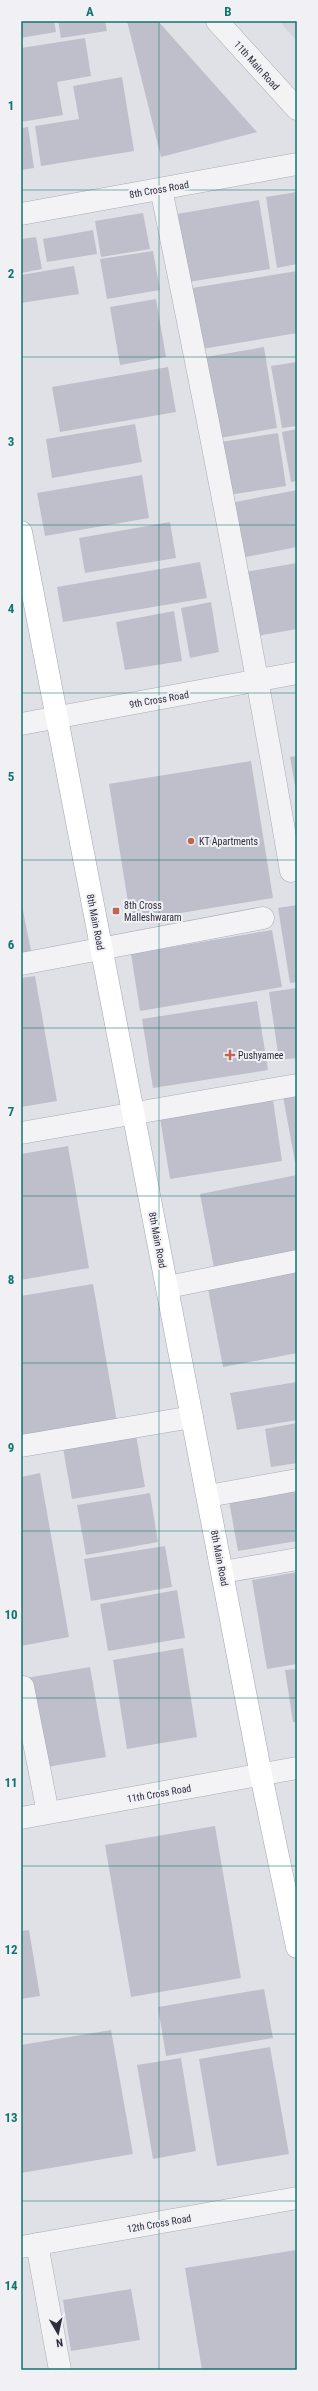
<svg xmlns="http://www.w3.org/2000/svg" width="318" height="2391" viewBox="0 0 318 2391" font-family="'Roboto Condensed',sans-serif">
	<rect width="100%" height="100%" fill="#e0e1e7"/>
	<!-- built -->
	<path fill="#d3d3dc" d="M279 21H297V41Z"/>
	<!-- building -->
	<path fill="#bebfca" d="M21 21H54L56 32 21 38Z
		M58 21H105L107 31 61 38Z
		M127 21H158L257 132 161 157Z
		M85 38 91 76 57 82 63 115 21 122V48Z
		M122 77 134 151 41 166 35 126 79 119 73 86Z
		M28 127 34 168 21 170V128Z
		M297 192V264L277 268 266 197Z
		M259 200 270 269 182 283 171 215Z
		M143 213 150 249 101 257 95 221Z
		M93 230 97 254 47 262 43 239Z
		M36 237 42 269 21 273V239Z
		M153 251 160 290 107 299 100 259Z
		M74 266 79 294 21 303V275Z
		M297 271V333L202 349 192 288Z
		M156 299 166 357 120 365 110 307Z
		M264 347 277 428 214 439 200 358Z
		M297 362V426L282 428 271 366Z
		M168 367 176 412 60 432 52 387Z
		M135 424 142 462 52 478 46 439Z
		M297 429V481L291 482 282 432Z
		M278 433 286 486 229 495 221 442Z
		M142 475 149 518 45 536 37 493Z
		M297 490V547L241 558 230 503Z
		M170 522 176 558 85 573 79 538Z
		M200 562 207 598 63 622 57 587Z
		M297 563V629L257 636 245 572Z
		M211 602 219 652 190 658 181 608Z
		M174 611 182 661 125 670 116 622Z
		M297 756V791H296L290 757Z
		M251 761 273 898 131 921 109 784Z
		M21 900 31 951 21 953Z
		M297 905V982L290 983 278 908Z
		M272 930 282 987 140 1011 131 954Z
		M35 976 57 1101 21 1107V978Z
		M297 988V1058L279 1060 269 992Z
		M257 1001 268 1070 153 1088 142 1019Z
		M297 1088V1161L295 1162 282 1091Z
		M273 1100 282 1161 170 1179 160 1118Z
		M68 1146 89 1268 21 1280V1154Z
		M297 1175V1257L215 1273 200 1194Z
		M297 1272V1353L223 1367 208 1289Z
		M93 1284 117 1422 21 1439V1296Z
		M297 1382V1420L237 1430 230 1393Z
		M297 1423V1463L271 1467 265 1429Z
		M136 1435 145 1487 72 1499 63 1448Z
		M40 1473 69 1637 21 1646V1477Z
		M297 1490V1541L238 1551 229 1501Z
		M150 1493 158 1542 86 1555 77 1505Z
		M165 1546 172 1587 91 1601 84 1559Z
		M297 1572V1664L267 1669 252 1580Z
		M177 1590 185 1638 108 1651 100 1604Z
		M183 1648 197 1737 127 1749 113 1660Z
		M90 1667 106 1757 41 1768 26 1678Z
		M297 1669V1722H293L285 1670Z
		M215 1826 241 1978 131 1997 105 1845Z
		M29 1930 40 1996 21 1999V1931Z
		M264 1989 273 2038 166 2056 158 2007Z
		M111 2030 133 2154 21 2173V2045Z
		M270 2047 289 2154 217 2166 199 2059Z
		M181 2058 196 2151 153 2159 137 2065Z
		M296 2250 297 2370H202L185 2268Z
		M131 2289 140 2340 71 2351 63 2300Z"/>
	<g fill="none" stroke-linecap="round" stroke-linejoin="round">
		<defs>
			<path id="minor" d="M217 21 297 109
				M161 189C208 416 252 643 291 871
				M21 214 297 164
				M21 724 297 673
				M21 964 263 918
				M21 1133 297 1085
				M168 1287 297 1261
				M21 1446 192 1417
				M208 1496 297 1480
				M223 1572 297 1559
				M23 1687 48 1813
				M21 1818 297 1768
				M37 2244 60 2370
				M21 2247 297 2198"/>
			<path id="major" d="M21 532 261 1775 297 1947"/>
		</defs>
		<!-- minor casing -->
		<use href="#minor" stroke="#aaabb4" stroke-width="23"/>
		<!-- major casing -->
		<use href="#major" stroke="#a1a3b2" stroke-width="23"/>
		<!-- minor -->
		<use href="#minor" stroke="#f3f3f6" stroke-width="22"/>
		<!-- major -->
		<use href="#major" stroke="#fff" stroke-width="22"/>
	</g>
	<!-- grid -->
	<path fill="none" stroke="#0f766e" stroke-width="1" stroke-opacity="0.55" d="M159 21V2370M21 190H297M21 357H297M21 525H297M21 693H297M21 860H297M21 1028H297M21 1196H297M21 1363H297M21 1531H297M21 1698H297M21 1866H297M21 2034H297M21 2201H297"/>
	<!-- markers -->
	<g fill="#be6554" stroke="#f0f0f5" stroke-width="1.5">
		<circle cx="191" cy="841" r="4"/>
		<rect x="112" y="907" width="8" height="8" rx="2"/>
		<path d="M228 1049h4v4h4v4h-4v4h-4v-4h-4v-4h4z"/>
	</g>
	<g text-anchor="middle" stroke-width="4" stroke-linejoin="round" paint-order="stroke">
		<!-- street labels -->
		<g font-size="10" fill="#2b2c3d" stroke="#f0f0f5">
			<text transform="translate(257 65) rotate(48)" y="4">11th Main Road</text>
			<text transform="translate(159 189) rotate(-10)" y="4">8th Cross Road</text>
			<text transform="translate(159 699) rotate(-10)" y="4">9th Cross Road</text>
			<text transform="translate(96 922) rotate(79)" y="4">8th Main Road</text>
			<text transform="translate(158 1240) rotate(79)" y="4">8th Main Road</text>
			<text transform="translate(220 1558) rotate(79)" y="4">8th Main Road</text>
			<text transform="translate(159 1793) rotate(-10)" y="4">11th Cross Road</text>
			<text transform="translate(159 2223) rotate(-10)" y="4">12th Cross Road</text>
		</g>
		<!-- poi labels -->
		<g font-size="10" fill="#2b2c3d" stroke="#f0f0f5" text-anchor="start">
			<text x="199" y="845">KT Apartments</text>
			<text x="124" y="909">8th Cross<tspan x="124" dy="12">Malleshwaram</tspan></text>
			<text x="238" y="1059">Pushyamee</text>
		</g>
	</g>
	<!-- border -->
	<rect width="318" height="2391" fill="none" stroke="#f0f0f5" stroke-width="44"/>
	<!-- north arrow -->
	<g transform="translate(58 2333) rotate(171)" stroke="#f0f0f5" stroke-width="3" paint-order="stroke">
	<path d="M0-3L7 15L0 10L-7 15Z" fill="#2b2c3d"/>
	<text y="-6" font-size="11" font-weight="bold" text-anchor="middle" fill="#2b2c3d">N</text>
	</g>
	<rect x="22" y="22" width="274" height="2347" fill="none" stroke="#0f766e" stroke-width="1.5"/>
	<g font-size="13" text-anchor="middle" font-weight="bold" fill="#0f766e">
		<text x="90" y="16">A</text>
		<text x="228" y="16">B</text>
		<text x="11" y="110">1</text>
		<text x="11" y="278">2</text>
		<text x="11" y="446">3</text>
		<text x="11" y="613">4</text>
		<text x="11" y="781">5</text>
		<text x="11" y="949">6</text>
		<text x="11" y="1116">7</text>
		<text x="11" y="1284">8</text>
		<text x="11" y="1452">9</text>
		<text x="11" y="1619">10</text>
		<text x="11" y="1787">11</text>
		<text x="11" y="1954">12</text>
		<text x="11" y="2122">13</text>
		<text x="11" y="2290">14</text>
	</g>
</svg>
